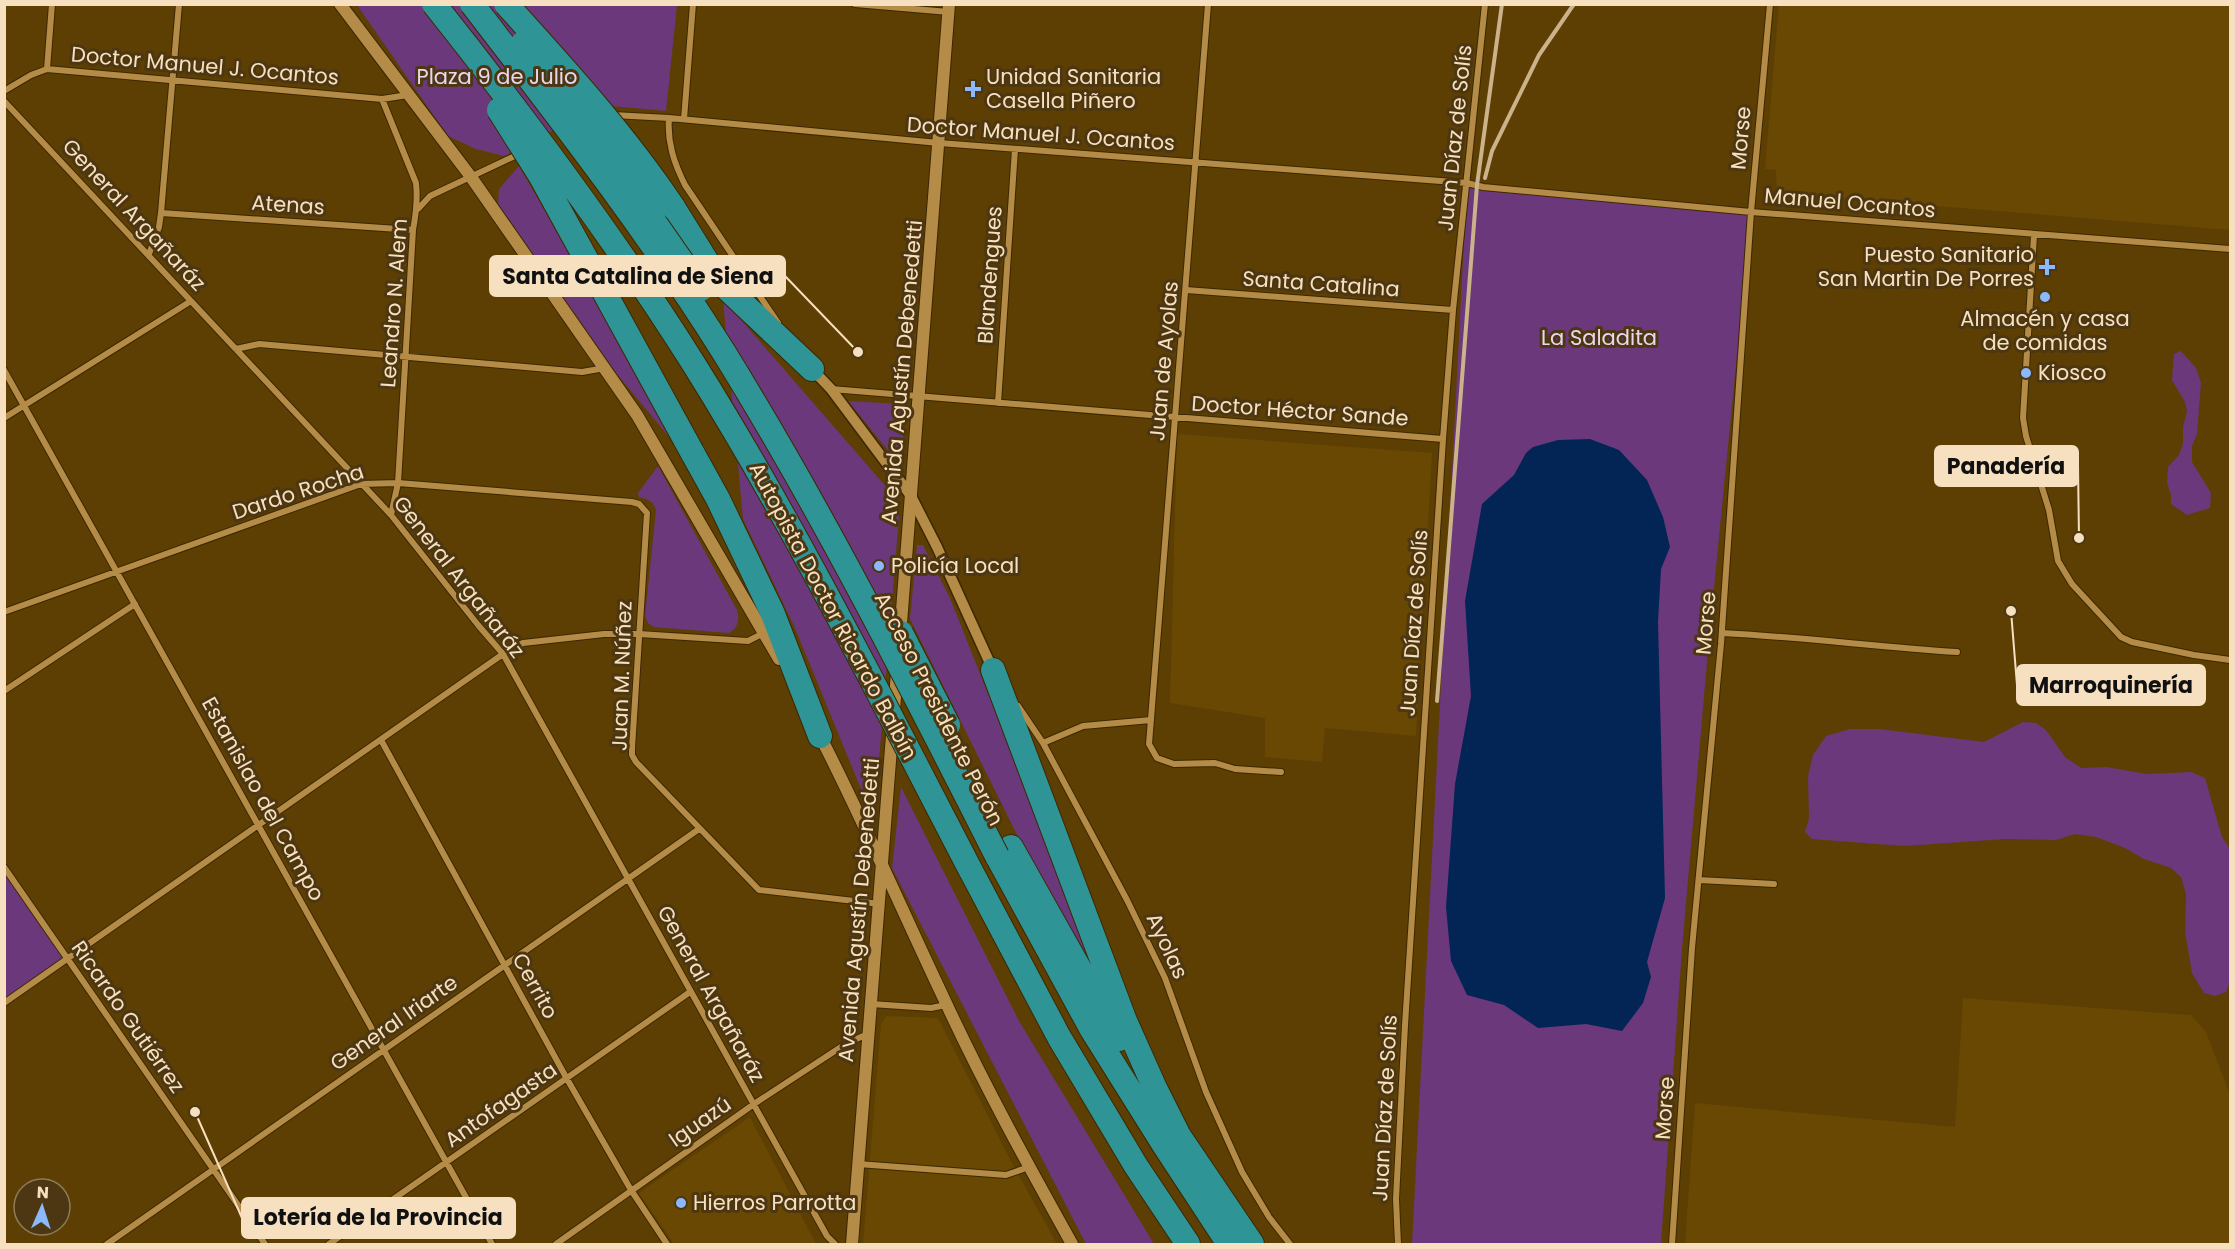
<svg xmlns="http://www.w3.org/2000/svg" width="2235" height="1249" viewBox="0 0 2235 1249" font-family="Poppins,sans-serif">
	<rect width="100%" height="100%" fill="#5d3f04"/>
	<!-- built -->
	<path fill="#694803" d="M1779 5H2230V230L1777 193 1776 170 1765 169Z
		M1177 434 1432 453 1416 736 1325 728 1322 762 1265 757V718L1170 703Z
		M1963 998 2191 1015 2206 1032 2230 1095V1244H1685L1695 1103 1955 1127Z
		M886 1016 938 1018 1014 1167 1057 1244H863L881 1024Z
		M750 1117 816 1244H674L639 1193Z"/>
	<!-- green -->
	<path fill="#6b387b" d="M357 5H677L666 111 611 106 585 114 504 156 476 149 448 136Z
		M519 166 541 204 675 444 616 373 498 204 499 189Z
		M1467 183 1751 212 1709 639 1682 949 1661 1244H1412Z
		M723 299 895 497 899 516 877 785 873 790 866 793 861 789 795 628 743 519Z
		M2181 351 2196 368 2201 383 2197 434 2192 446V462L2211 493 2210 508 2187 515 2171 504V495L2167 482 2168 467 2179 455 2183 443V427L2187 411 2185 402 2172 380 2174 354Z
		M848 401 900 404 904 411 903 457 895 459Z
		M658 466 737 610C740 620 738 628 729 633L654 627 648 623 645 616 656 510C653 501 648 499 639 497L638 493Z
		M917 545H923L950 598 1111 1004 1032 865 910 619Z
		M2023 722 2036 723 2046 730 2065 757 2081 768 2106 767 2147 774 2191 772 2205 778 2222 837 2230 849V982L2226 992 2215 996 2204 993 2192 973 2185 932 2186 894 2181 877 2171 868 2144 859 2125 848 2096 837 2075 834 2056 840 2005 839 1904 846 1812 839 1805 832 1809 818 1808 776 1813 755 1826 736 1850 729H1879L1984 742Z
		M901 787 1019 1021 1154 1244H1086L892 868Z
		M4 867 67 959 4 1003Z"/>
	<!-- water -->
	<path fill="#022555" d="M1590 439 1619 450 1647 480 1663 517 1670 547 1661 569 1658 622 1665 898 1647 962 1651 977 1643 1003 1622 1031 1586 1024 1538 1028 1504 1005 1467 995 1451 961 1446 907 1455 784 1471 696 1465 601 1482 504 1514 475 1526 453 1533 447 1558 440Z"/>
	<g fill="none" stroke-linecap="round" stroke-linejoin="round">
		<defs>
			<path id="minor" d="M855 4 949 12
				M1208 4 1149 744 1157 758 1174 764 1215 763 1235 769 1281 772
				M47 69 52 4
				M4 91 31 75 47 69 382 99 408 95
				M382 99 416 183C418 200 416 214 413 230L398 483 391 515
				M4 101 391 515 478 625 503 654 827 1236 835 1244
				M613 115 669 118 939 143 1467 183 1483 187 1751 212 2230 249
				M669 118C667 142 674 163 685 185L778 323
				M684 119 693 4
				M418 209 430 196 517 155
				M161 213 413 230
				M2034 235 2023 418 2026 436 2049 510 2058 561 2072 584 2121 637 2132 642 2194 655 2230 660
				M149 254 159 227 161 213 179 4
				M1186 290 1453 310
				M236 349 259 344 582 372 605 368
				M4 370 492 1244
				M831 389 1443 439
				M998 403 1015 149
				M4 418 191 301
				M4 612 361 484 398 483 632 502 639 504 647 513 632 748V755L636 762 759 890 880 904
				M1722 633C1801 637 1879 647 1957 652
				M4 691 135 604
				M1018 706 1043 743 1127 900 1165 978 1206 1092 1242 1172 1269 1217 1290 1244
				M381 740 567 1079 631 1190 667 1244
				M1043 743 1083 726 1151 720
				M4 867 265 1244
				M1699 880 1774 884
				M4 1003 503 654 523 643 604 634H639L748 641 764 633
				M871 1004 931 1008 946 1005
				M858 1164 1006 1175 1029 1167
				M107 1244 699 829
				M329 1244 690 992
				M556 1244 754 1104 847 1043 868 1034
				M1398 1244 1396 1199 1405 1025 1443 439 1453 310 1485 4
				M1672 1244 1692 948 1721 644 1751 212 1770 4"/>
			<path id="tertiary" d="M812 369 831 389 911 496 937 547 993 670"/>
			<path id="secondary" d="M340 4 471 177 637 415 779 659
				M900 636 949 4
				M818 732C864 821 903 913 946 1003 984 1085 1028 1165 1072 1244
				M852 1244 897 672"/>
			<path id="motorway" d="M673 207 719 281 812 369
				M692 452 718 499 773 614 820 736
				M993 670 1125 1021 1154 1086 1182 1142
				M1011 847 1119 1039
				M997 856 1092 1030 1164 1145 1229 1244
				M970 869 1059 1037 1136 1166 1188 1244
				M1175 1130 1252 1244"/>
		</defs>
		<!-- minor casing -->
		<use href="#minor" stroke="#3c2801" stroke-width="8"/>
		<!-- tertiary casing -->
		<use href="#tertiary" stroke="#3c2801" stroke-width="13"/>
		<!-- secondary casing -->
		<use href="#secondary" stroke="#3c2801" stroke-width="14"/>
		<!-- motorway casing -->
		<use href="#motorway" stroke="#3c2801" stroke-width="26"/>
		<!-- minor -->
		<use href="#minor" stroke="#b48b47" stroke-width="6"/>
		<!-- tertiary -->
		<use href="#tertiary" stroke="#b48b47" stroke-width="10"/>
		<!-- secondary -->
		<use href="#secondary" stroke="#b48b47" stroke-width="12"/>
		<!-- motorway -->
		<use href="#motorway" stroke="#2e9496" stroke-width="24"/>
		<!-- rail -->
		<path stroke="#cbb28a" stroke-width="4" d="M1485 178 1492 151 1539 55 1574 4
			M1437 701 1477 185 1502 4"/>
		<defs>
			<path id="motorway-bridge" d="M434 4C527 121 616 240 695 366 796 528 882 700 970 869
				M472 4C559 117 647 230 723 351 824 514 910 685 997 856
				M506 4C565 69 624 134 673 207
				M523 43 598 141 701 289
				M499 110 540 175 692 452
				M901 633 948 725"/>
		</defs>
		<!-- motorway-bridge casing -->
		<use href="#motorway-bridge" stroke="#3c2801" stroke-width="26" stroke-linecap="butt"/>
		<!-- motorway-bridge -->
		<use href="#motorway-bridge" stroke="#2e9496" stroke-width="24"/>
	</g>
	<!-- markers -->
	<g fill="#8bb9fc" stroke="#4c3712" stroke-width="2">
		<path d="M970 80h6v6h6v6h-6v6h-6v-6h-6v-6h6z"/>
		<path d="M2044 258h6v6h6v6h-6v6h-6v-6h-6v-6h6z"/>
		<circle cx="2045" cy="297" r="6"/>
		<circle cx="2026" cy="373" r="6"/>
		<circle cx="879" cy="566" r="6"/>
		<circle cx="681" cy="1203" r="6"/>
	</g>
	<g text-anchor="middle" stroke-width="6" stroke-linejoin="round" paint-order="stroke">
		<!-- street labels -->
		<g font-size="21" fill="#f7e0c0" stroke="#4c3712">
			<text transform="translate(205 66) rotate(5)" y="7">Doctor Manuel J. Ocantos</text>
			<text transform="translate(1041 134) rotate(4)" y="7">Doctor Manuel J. Ocantos</text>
			<text transform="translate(1455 138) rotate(-84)" y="7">Juan Díaz de Solís</text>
			<text transform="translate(1741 138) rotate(-85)" y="7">Morse</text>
			<text transform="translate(1850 203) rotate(5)" y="7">Manuel Ocantos</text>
			<text transform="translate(288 205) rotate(4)" y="7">Atenas</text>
			<text transform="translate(134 215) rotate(47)" y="7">General Argañaráz</text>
			<text transform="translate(990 275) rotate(-86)" y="7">Blandengues</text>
			<text transform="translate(1321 284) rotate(4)" y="7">Santa Catalina</text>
			<text transform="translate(394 303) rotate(-86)" y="7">Leandro N. Alem</text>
			<text transform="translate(1164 361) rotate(-85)" y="7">Juan de Ayolas</text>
			<text transform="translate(902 372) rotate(-85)" y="7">Avenida Agustín Debenedetti</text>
			<text transform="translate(1300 411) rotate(4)" y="7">Doctor Héctor Sande</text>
			<text transform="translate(298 492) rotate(-18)" y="7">Dardo Rocha</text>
			<text transform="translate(459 577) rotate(52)" y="7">General Argañaráz</text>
			<text transform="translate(833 611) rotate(62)" y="7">Autopista Doctor Ricardo Balbín</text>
			<text transform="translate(1414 623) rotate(-86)" y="7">Juan Díaz de Solís</text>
			<text transform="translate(1706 623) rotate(-85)" y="7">Morse</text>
			<text transform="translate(622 676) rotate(-88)" y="7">Juan M. Núñez</text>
			<text transform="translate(939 709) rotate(63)" y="7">Acceso Presidente Perón</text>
			<text transform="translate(263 799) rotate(61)" y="7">Estanislao del Campo</text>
			<text transform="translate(859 910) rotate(-85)" y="7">Avenida Agustín Debenedetti</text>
			<text transform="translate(1167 946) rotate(65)" y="7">Ayolas</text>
			<text transform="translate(535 986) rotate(61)" y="7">Cerrito</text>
			<text transform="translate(711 994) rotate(61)" y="7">General Argañaráz</text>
			<text transform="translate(128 1017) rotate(55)" y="7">Ricardo Gutiérrez</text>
			<text transform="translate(394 1023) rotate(-35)" y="7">General Iriarte</text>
			<text transform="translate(501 1105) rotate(-35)" y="7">Antofagasta</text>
			<text transform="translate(1385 1108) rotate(-87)" y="7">Juan Díaz de Solís</text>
			<text transform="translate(1665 1108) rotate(-86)" y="7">Morse</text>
			<text transform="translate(700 1122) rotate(-35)" y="7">Iguazú</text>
		</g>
		<!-- park labels -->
		<g font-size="21" fill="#e9d7ef" stroke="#4c3712">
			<text x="497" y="84">Plaza 9 de Julio</text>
			<text x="1599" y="345">La Saladita</text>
		</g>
		<!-- poi labels -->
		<g font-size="21" fill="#f7e0c0" stroke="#4c3712" text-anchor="start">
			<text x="986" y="84">Unidad Sanitaria<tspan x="986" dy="24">Casella Piñero</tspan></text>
			<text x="2034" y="262" text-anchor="end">Puesto Sanitario<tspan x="2034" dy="24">San Martin De Porres</tspan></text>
			<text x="2045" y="326" text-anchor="middle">Almacén y casa<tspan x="2045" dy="24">de comidas</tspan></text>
			<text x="2038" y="380">Kiosco</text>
			<text x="891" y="573">Policía Local</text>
			<text x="693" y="1210">Hierros Parrotta</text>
		</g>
	</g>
	<!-- callouts -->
	<path fill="none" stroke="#f7e0c0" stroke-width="2" d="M858 352L785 276M2079 538L2078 466M2011 611L2017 685M195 1112L242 1218"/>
	<g fill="#f7e0c0" stroke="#4c3712" stroke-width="2">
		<circle cx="858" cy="352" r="6"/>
		<circle cx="2079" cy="538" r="6"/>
		<circle cx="2011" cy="611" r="6"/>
		<circle cx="195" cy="1112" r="6"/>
	</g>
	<g fill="#f7e0c0" stroke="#f7e0c0" stroke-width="2">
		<rect x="490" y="256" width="295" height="40" rx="6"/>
		<rect x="1935" y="446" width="143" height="40" rx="6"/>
		<rect x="2017" y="665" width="188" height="40" rx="6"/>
		<rect x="242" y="1198" width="273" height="40" rx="6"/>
	</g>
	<g font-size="22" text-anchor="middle" font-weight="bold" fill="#111">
		<text x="638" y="284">Santa Catalina de Siena</text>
		<text x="2006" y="474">Panadería</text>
		<text x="2111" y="693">Marroquinería</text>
		<text x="378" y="1225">Lotería de la Provincia</text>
	</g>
	<!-- border -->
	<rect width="2235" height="1249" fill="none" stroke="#f7e0c0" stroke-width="12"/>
	<!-- north arrow -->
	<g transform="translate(42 1207) rotate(3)"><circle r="28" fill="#4c3712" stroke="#907b58" stroke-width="1.5"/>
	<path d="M0-4.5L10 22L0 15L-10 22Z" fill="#8bb9fc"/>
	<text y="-9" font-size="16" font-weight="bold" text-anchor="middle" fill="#f7e0c0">N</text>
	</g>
</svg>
